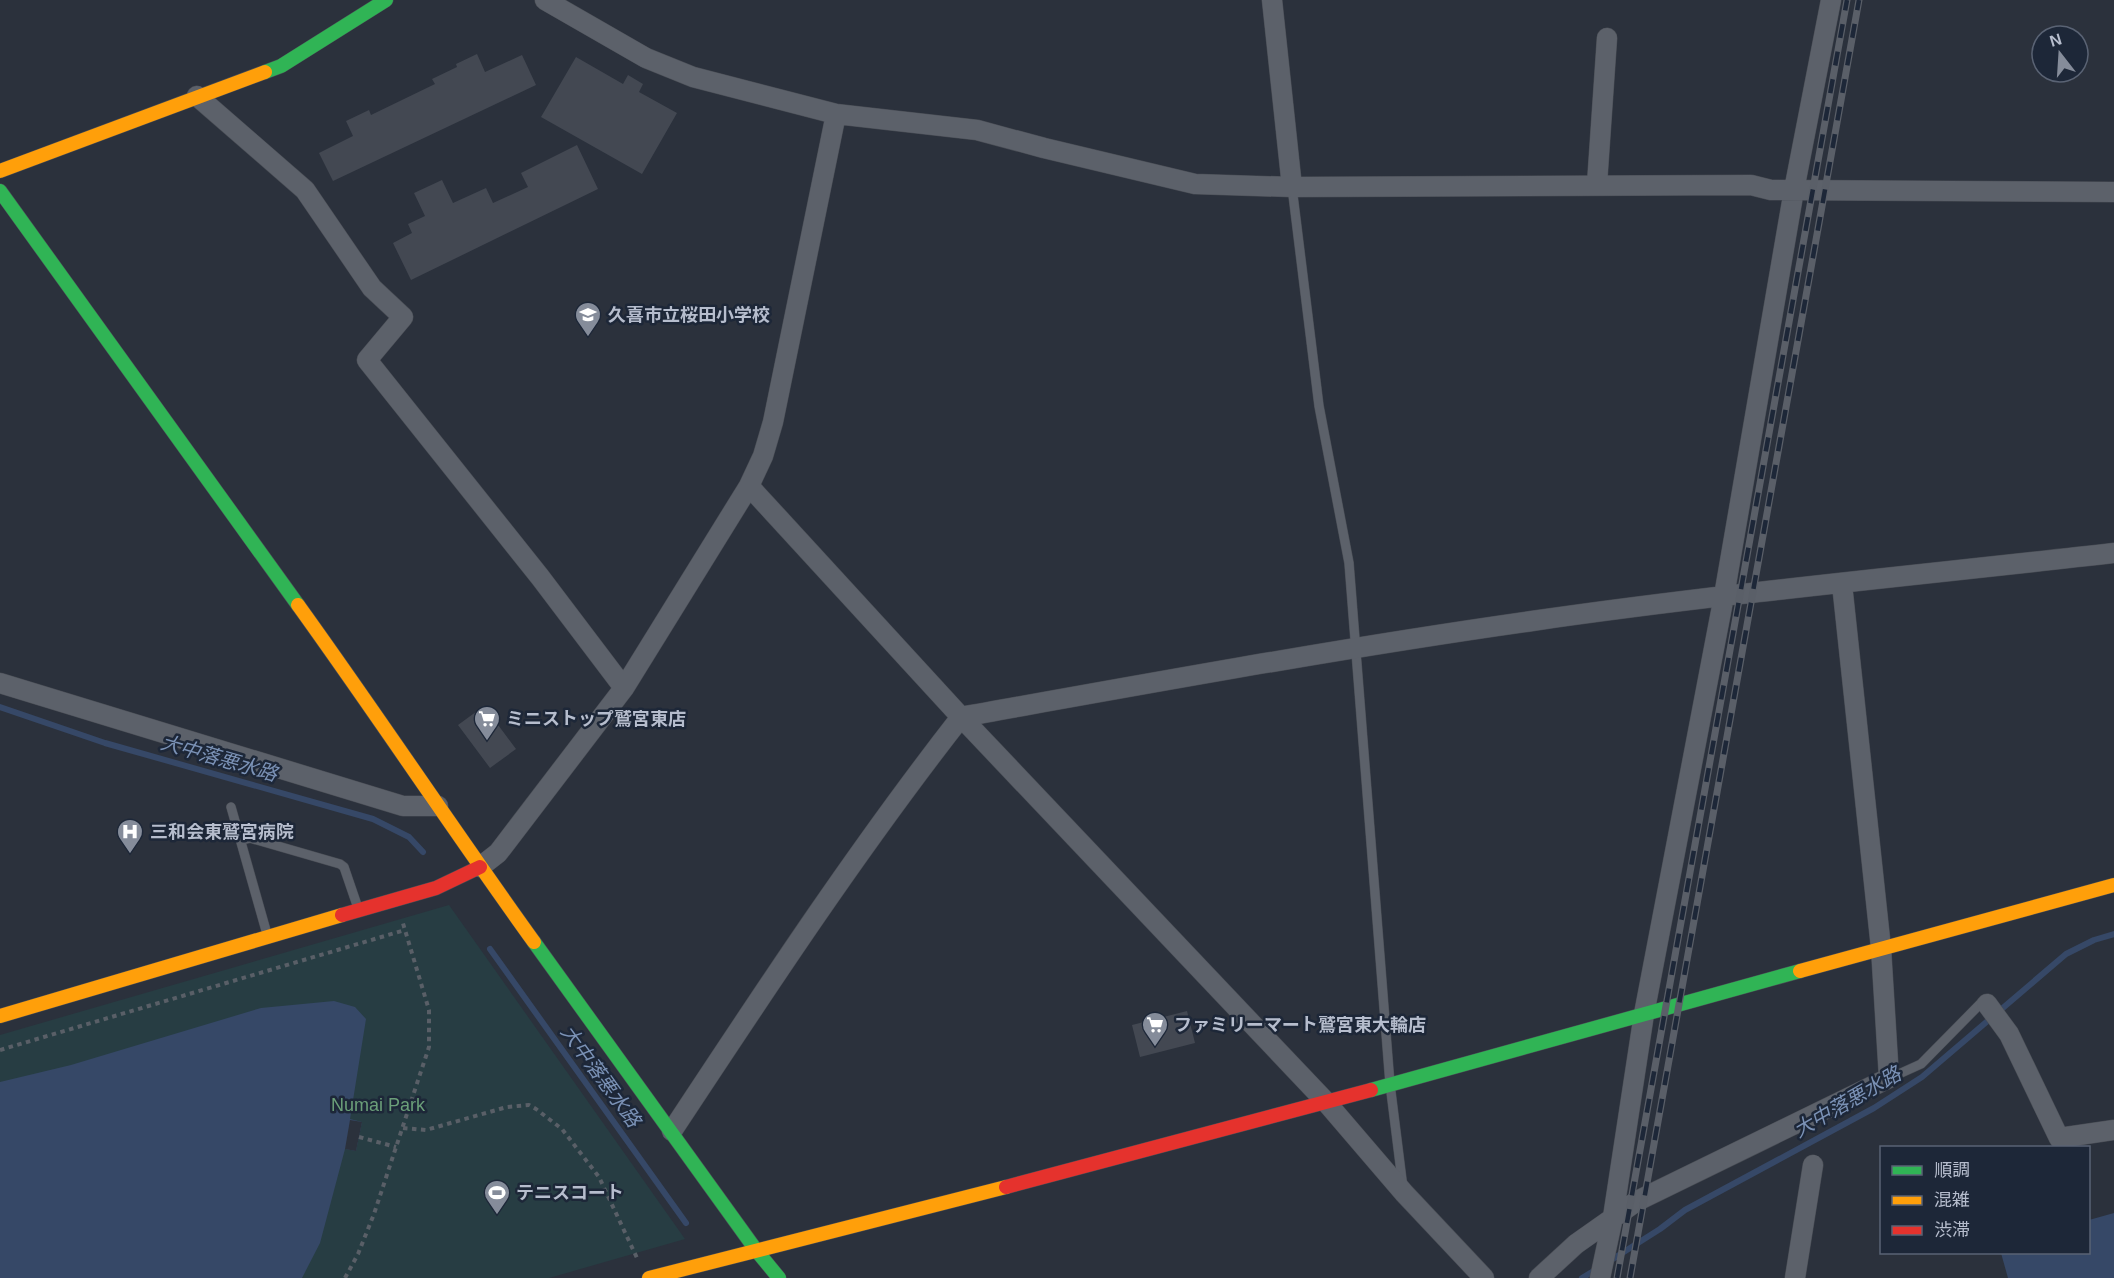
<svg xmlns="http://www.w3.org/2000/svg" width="2114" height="1278" viewBox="0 0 2114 1278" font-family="Arial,'Noto Sans JP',sans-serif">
	<rect width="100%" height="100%" fill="#2b313c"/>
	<!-- green -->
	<path fill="#273d43" d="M449 905 685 1239 549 1278H0V1035Z"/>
	<!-- water -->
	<path fill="#364867" d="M334 1001 355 1007 366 1019 350 1119 362 1122 356 1151 345 1149 320 1243 302 1278H0V1082L71 1065 261 1008Z
		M2114 1213V1278H2008L2001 1253 2088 1252 2089 1220Z"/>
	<!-- pier -->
	<path fill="#2b313c" d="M350 1120 362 1122 356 1151 345 1149Z"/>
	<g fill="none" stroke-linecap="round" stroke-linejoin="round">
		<!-- stream -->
		<path stroke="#364867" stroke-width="6" d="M0 707 105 743 373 819 409 837 423 852
			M490 949 686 1223
			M1608 1262 1660 1229 1685 1210 1874 1108 1922 1077 2066 954 2094 940 2114 934
			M1582 1278 1597 1269"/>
	</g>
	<!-- building -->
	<path fill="#434852" d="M477 54 485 72 522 55 536 85 333 181 319 153 353 136 346 121 369 110 371 115 435 84 432 79 457 67 456 64Z
		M576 57 623 84 628 75 643 84 639 92 677 113 642 174 541 117Z
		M577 145 598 189 411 280 393 243 412 233 408 224 425 216 414 193 442 180 453 203 486 188 493 203 528 187 521 173Z
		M484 706 516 749 490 768 458 725Z
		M1187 1011 1195 1043 1140 1057 1132 1025Z"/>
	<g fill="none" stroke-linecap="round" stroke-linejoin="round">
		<defs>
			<path id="lane" d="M1292 187 1319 406 1349 563 1390 1084 1403 1188
				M231 807 267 934
				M241 840 250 838 340 864 344 867 358 908
				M1890 1078 1921 1064 1984 1000 1986 1002"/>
			<path id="street" d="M545 0 646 58 693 77 836 114 977 130 1044 148 1195 184 1292 187 1751 185 1771 190 2114 192
				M1272 0 1292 187
				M197 96 305 190 372 288 403 317 367 360 540 577 624 688
				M1597 184 1607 38
				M749 486 961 717 1326 1102 1404 1193 1484 1278
				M0 683 403 806H438
				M480 867 498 853 624 688 749 486 763 456 773 422 836 114
				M1987 1004 2009 1034 2059 1138 2114 1130
				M672 1131C765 990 857 850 961 717 1151 683 1341 648 1532 621 1726 593 1920 575 2114 553
				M1539 1278 1576 1244 1637 1201 1889 1078 1881 948 1842 584
				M1600 1278 1613 1217 1644 1014 1724 596 1794 190 1831 0
				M1795 1278 1813 1165"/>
			<path id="fast" d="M265 72 281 66 386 0
				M0 191 298 605
				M534 942 756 1250 779 1278
				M1371 1090 1800 971"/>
			<path id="slow" d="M0 171 265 72
				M298 605C378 716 454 831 534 942
				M1800 971 2114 885
				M0 1016 342 915
				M649 1278 1006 1187"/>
			<path id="jam" d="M342 915 436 888 480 867
				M1006 1187 1371 1090"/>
		</defs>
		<!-- lane casing -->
		<use href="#lane" stroke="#484c54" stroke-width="10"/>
		<!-- street casing -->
		<use href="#street" stroke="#484c54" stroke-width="21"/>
		<!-- fast casing -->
		<use href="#fast" stroke="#484c54" stroke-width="15"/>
		<!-- slow casing -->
		<use href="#slow" stroke="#484c54" stroke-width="15"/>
		<!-- jam casing -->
		<use href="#jam" stroke="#484c54" stroke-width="15"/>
		<!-- path -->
		<path stroke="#595f67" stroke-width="4" stroke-dasharray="4.5 4.5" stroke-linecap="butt" d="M0 1050 405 930
			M403 1128 426 1130 507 1107 529 1105 536 1109 562 1129 599 1177 637 1258
			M359 1137 396 1147
			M345 1278 358 1254 374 1214 429 1047V1010L402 920"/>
		<!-- lane -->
		<use href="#lane" stroke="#5c616a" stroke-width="9"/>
		<!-- street -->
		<use href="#street" stroke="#5c616a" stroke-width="20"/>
		<!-- fast -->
		<use href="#fast" stroke="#30b455" stroke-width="14"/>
		<!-- slow -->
		<use href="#slow" stroke="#ff9f0a" stroke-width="14"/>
		<!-- jam -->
		<use href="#jam" stroke="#e5322d" stroke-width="14"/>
		<defs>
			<path id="rail" d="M1617 1278 1847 0
				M1630 1278 1859 0"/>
		</defs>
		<!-- rail casing -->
		<use href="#rail" stroke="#5a5f68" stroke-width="7"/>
		<!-- rail -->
		<use href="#rail" stroke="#1d2738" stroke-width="4.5" stroke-dasharray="14" stroke-linecap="butt"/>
	</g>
	<!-- icons -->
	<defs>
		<symbol id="school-pin" viewBox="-11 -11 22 30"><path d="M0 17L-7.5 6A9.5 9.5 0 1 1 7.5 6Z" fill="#858c9a" stroke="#1d2738"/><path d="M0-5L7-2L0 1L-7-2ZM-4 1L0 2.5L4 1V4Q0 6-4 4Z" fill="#fff"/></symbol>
		<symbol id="supermarket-pin" viewBox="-11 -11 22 30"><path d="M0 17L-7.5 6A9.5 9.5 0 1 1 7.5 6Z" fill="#858c9a" stroke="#1d2738"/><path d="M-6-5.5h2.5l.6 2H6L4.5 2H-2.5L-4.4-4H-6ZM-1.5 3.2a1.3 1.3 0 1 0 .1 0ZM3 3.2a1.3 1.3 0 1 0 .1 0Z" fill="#fff"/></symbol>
		<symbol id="hospital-pin" viewBox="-11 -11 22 30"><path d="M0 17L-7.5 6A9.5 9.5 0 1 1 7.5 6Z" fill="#858c9a" stroke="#1d2738"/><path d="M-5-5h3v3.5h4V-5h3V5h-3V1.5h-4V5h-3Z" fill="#fff"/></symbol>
		<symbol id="stadium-pin" viewBox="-11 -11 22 30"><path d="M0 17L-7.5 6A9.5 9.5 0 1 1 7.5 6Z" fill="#858c9a" stroke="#1d2738"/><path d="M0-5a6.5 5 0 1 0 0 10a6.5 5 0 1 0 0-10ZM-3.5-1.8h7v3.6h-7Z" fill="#fff"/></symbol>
	</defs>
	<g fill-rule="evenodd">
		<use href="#school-pin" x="573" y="300" width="30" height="40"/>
		<use href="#supermarket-pin" x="472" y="704" width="30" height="40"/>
		<use href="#hospital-pin" x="115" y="817" width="30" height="40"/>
		<use href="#supermarket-pin" x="1140" y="1010" width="30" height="40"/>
		<use href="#stadium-pin" x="482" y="1178" width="30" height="40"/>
	</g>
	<g text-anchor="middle" stroke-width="5" stroke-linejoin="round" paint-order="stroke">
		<!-- poi labels -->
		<g font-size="18" font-weight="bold" fill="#b6bdcd" stroke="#1d2738" text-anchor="start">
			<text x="608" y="321">久喜市立桜田小学校</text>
			<text x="506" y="725">ミニストップ鷲宮東店</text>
			<text x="150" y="838">三和会東鷲宮病院</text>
			<text x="1174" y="1031">ファミリーマート鷲宮東大輪店</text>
			<text x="516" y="1199">テニスコート</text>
		</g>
		<!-- park labels -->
		<g font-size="18" fill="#6b9f79" stroke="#1d2738">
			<text x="378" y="1111">Numai Park</text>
		</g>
		<!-- water labels -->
		<g font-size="20" font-style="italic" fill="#7b92b6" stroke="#1d2738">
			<text transform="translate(219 758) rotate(16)" y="7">大中落悪水路</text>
			<text transform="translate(601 1076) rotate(54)" y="7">大中落悪水路</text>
			<text transform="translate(1847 1102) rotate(-30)" y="7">大中落悪水路</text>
		</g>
	</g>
	<!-- legend -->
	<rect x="1880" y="1146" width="210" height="108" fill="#1d2738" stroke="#5a6374" stroke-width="1.5"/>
	<rect x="1892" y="1166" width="30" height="9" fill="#30b455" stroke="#5a6374" stroke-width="1.5"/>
	<text x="1934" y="1176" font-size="18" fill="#b6bdcd">順調</text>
	<rect x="1892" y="1196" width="30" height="9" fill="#ff9f0a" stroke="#5a6374" stroke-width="1.5"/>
	<text x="1934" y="1206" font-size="18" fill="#b6bdcd">混雑</text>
	<rect x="1892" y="1226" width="30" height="9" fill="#e5322d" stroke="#5a6374" stroke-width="1.5"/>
	<text x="1934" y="1236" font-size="18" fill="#b6bdcd">渋滞</text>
	<!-- north arrow -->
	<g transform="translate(2060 54) rotate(343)"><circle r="28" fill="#1d2738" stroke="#5a6374" stroke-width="1.5"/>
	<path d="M0-4.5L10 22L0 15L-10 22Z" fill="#858c9a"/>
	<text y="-9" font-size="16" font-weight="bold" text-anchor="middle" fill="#b6bdcd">N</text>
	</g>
</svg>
